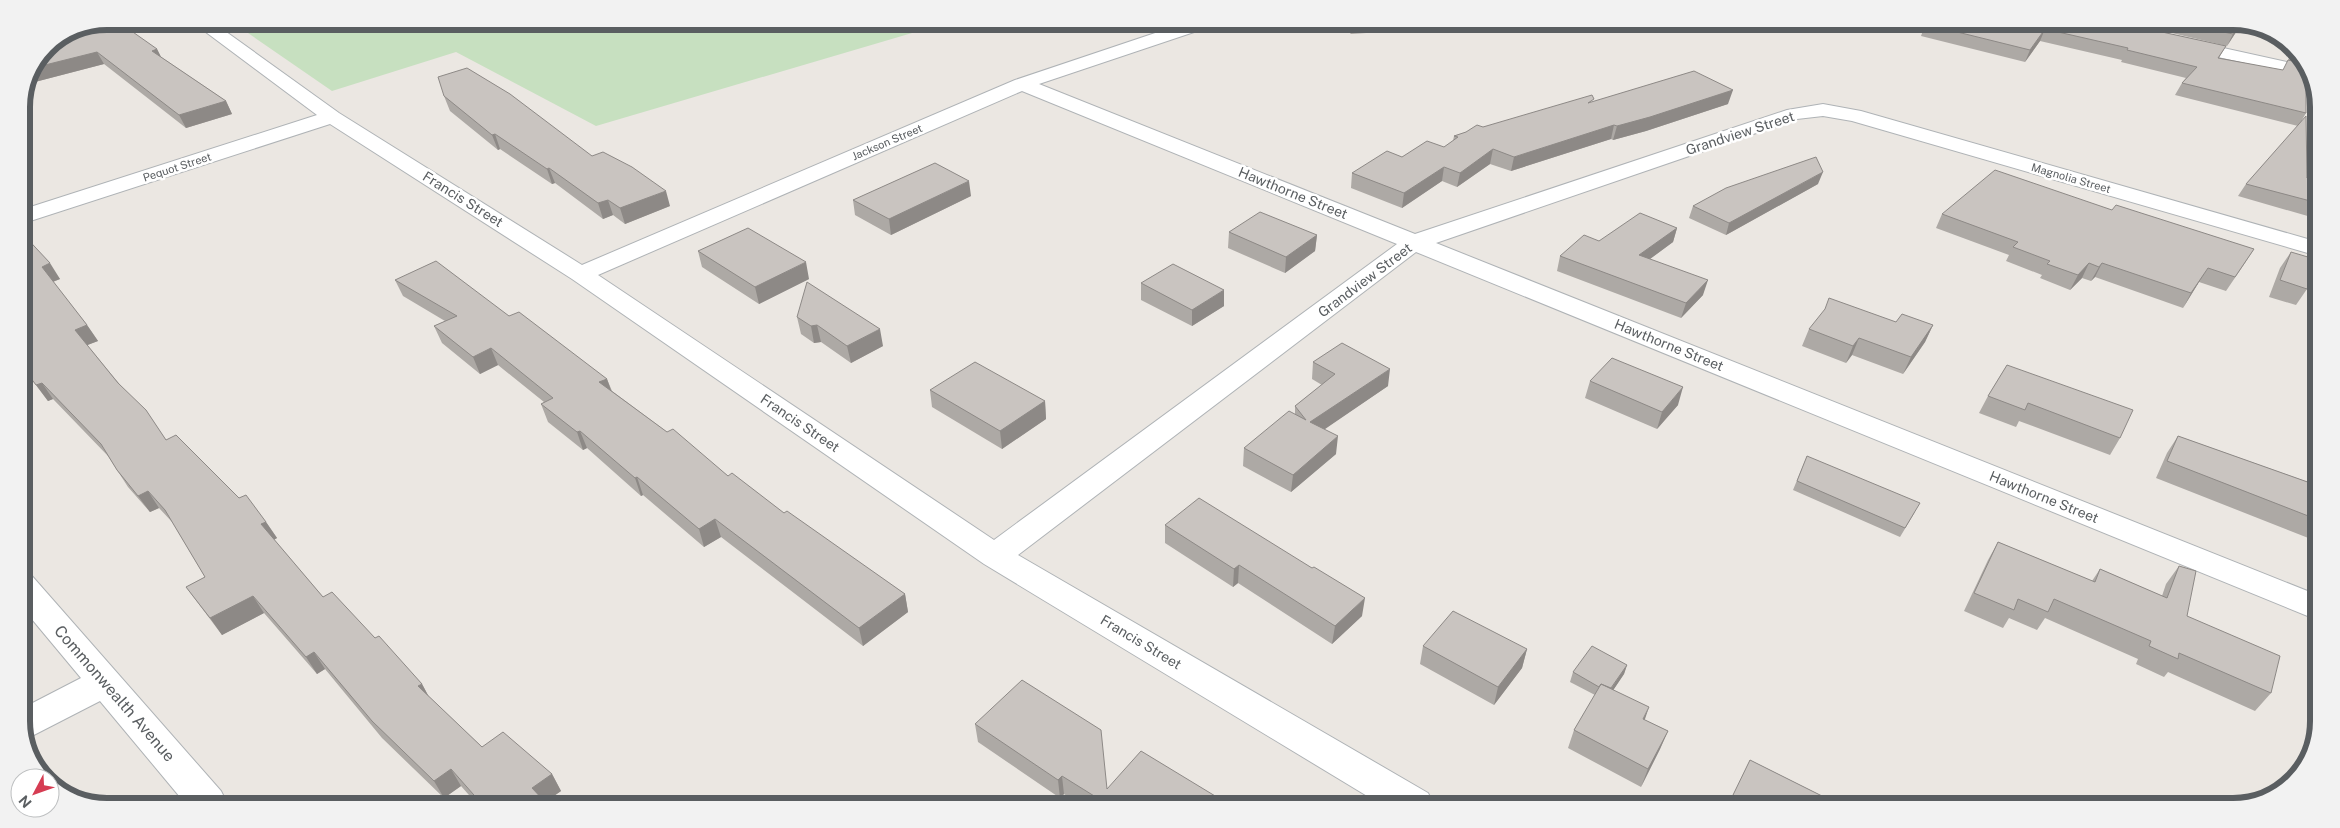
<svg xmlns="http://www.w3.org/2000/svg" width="2340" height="828" viewBox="0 0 2340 828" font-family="'Public Sans',sans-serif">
	<rect width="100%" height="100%" fill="#ebe7e2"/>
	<!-- green -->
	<path fill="#c7e0c0" d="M232 22H236L946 23 596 126 456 52 332 91Z"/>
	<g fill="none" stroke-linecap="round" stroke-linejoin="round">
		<defs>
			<path id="minor" d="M191 21H211L339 113 582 265 1015 80 1185 23 1209 24 1206 28 1039 84 1415 234 1787 110 1823 104 1861 111 2318 242V256L1852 121 1823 116 1797 119 1436 243 2315 594V619L1416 252 1018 555 1428 793 1434 805H1382L984 564 572 279 330 124 21 224V210L317 115ZM1022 91 1397 244 994 540 598 275Z
				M2187 40 2305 66 2310 77 2181 49 2178 45 2181 41Z
				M21 572 32 576 221 791 227 803H185L100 701 26 739 21 727V709L81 678 21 606Z"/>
		</defs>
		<!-- minor casing -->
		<use href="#minor" stroke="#afb3b6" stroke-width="2"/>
		<!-- minor -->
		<use href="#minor" fill="#fff" fill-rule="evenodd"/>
	</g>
	<!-- wall -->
	<path fill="#ada9a5" d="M1340 24H1443L1442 28 1351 34Z
		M1925 25H2130L2226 46 2219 58 2306 113 2302 120 2307 178 2318 160V219L2238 196 2246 184 2298 126 2175 95 2182 83 2186 78 2121 62 2122 60 2040 41 2025 62 1921 36Z
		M2138 25 2240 26 2227 46Z
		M47 46 157 49 161 57 226 101 232 114 186 128 104 64 31 83 30 82Z
		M2294 49 2301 54 2302 57 2298 63 2288 60Z
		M444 96 592 156 670 206 625 224 613 215 603 219 555 183 552 184 500 149 498 150 450 111Z
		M1594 102 1728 104 1646 131 1613 140 1611 139 1511 171 1490 164 1457 187 1442 181 1402 208 1351 188 1352 173 1402 157 1444 147 1453 141 1454 136 1483 127Z
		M1818 184 1726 235 1689 218 1693 206Z
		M971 196 891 235 855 215 853 200Z
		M2112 210 2254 249 2245 263 2226 291 2199 282 2183 308 2095 277 2091 281 2082 278 2070 290 2040 278 2042 275 2006 261 2009 255 1936 228 1942 214Z
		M1677 228 1673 242 1650 259 1703 295 1681 318 1557 271 1560 256 1599 241Z
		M21 232 60 279 53 282 87 325 98 341 87 345 166 440 239 498 266 522 277 538 274 540 323 597 375 638 422 684 429 697 482 747 552 774 561 791 545 802 546 803H476L461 786 444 798 382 738 325 669 317 674 264 613 222 635 186 587 205 577 173 523 159 508 150 512 128 487 108 456 53 399 48 401 21 365Z
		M1229 232 1317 235 1315 251 1285 273 1228 248Z
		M698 251 809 279 759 304 702 267Z
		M2291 252 2307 289 2296 305 2269 297 2280 268Z
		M395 280 509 316 607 379 612 391 667 432 728 476 905 594 908 612 863 646 721 537 704 547 643 495 641 496 587 448 583 450 548 422 541 404 544 402 498 365 480 374 442 343 434 326 445 321 403 296Z
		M1141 283 1224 306 1192 326 1141 300Z
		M797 317 883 346 851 363 821 342 814 343 801 334Z
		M1896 322 1933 325 1925 342 1903 374 1852 355 1846 363 1802 346 1809 329Z
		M1313 362 1388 386 1324 429 1336 454 1291 492 1243 466 1244 448 1295 414V406L1322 385 1312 379Z
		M2007 365 2120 438 2110 455 2019 421 2016 427 1979 413 1988 396Z
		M1590 381 1678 405 1657 429 1585 398Z
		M930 390 1045 401 1046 419 1002 449 932 407Z
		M2178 436 2316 485V541L2156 478 2167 453Z
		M1807 456 1915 512 1900 537 1793 490Z
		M1165 525 1312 568 1362 616 1332 644 1238 583 1233 587 1165 543Z
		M1998 542 2092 581 2100 569 2162 596 2166 584 2179 566 2187 616 2271 693 2255 711 2168 672 2164 677 2136 664 2138 659 2045 618 2037 630 2009 618 2003 628 1964 611 1988 560Z
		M1423 646 1527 649 1522 668 1494 705 1420 664Z
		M1627 665 1624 674 1613 690 1645 720 1668 731 1660 749 1641 787 1568 748 1574 730 1595 695 1570 682 1573 672Z
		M975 724 1107 789 1230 805 1079 804 1064 794 1060 798 978 742Z
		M1750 760 1842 806H1728Z"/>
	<!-- shaded-wall -->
	<path fill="#8d8986" d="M2239 26H2240L2227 46 2233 34Z
		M2045 29 2040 41 2025 62 2030 50Z
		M157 49 163 61 152 51Z
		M97 52 104 64 31 83 30 82 37 67Z
		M1733 90 1728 104 1646 131 1613 140 1617 126Z
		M226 101 232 114 186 128 179 115Z
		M1614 125 1611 139 1511 171 1514 157Z
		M495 134 500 149 498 150 492 135Z
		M1493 149 1490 164 1457 187 1460 173Z
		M1444 167 1442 181 1402 208 1404 193Z
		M549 168 555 183 552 184 547 169Z
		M1823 172 1818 184 1726 235 1729 223Z
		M969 181 971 196 891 235 889 219Z
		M666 191 670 206 625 224 620 208Z
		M608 200 613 215 603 219 598 203Z
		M1677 228 1673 242 1635 270 1639 255Z
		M1317 235 1315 251 1285 273 1286 257Z
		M806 262 809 279 759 304 755 287Z
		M50 263 60 279 52 282 42 267Z
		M2089 263 2082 278 2070 290 2078 275Z
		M2102 263 2095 277 2091 281 2099 267Z
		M2208 268 2199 282 2183 308 2191 293Z
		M1708 280 1703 295 1681 318 1686 303Z
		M1224 290V306L1192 326V310Z
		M87 325 98 341 85 346 75 330Z
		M817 325 821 342 814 343 811 326Z
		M1933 325 1925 342 1903 374 1911 357Z
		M880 329 883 346 851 363 847 346Z
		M1859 338 1852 355 1846 363 1853 346Z
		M491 348 498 365 480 374 473 357Z
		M1390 369 1388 386 1309 440 1310 422Z
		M607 379 613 396 599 382Z
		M42 383 53 399 48 401 36 385Z
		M1683 387 1678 405 1657 429 1662 412Z
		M1045 401 1046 419 1002 449 1000 431Z
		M580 431 587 448 583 450 577 432Z
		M1338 436 1336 454 1291 492 1293 475Z
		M637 477 643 495 641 496 635 478Z
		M148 491 159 508 150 512 138 496Z
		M715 519 721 537 704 547 699 529Z
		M266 522 277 538 271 541 261 524Z
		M1239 565 1238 583 1233 587 1234 569Z
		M905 594 908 612 863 646 859 628Z
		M253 596 264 613 222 635 210 618Z
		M1365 598 1362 616 1332 644 1335 626Z
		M1527 649 1522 668 1494 705 1498 687Z
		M314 652 325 669 317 674 306 657Z
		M1627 665 1624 674 1606 701 1609 692Z
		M422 684 431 701 418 686Z
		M1649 707 1643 725V719Z
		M1668 731 1660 749 1641 787 1648 769Z
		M451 769 461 786 444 798 434 781Z
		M552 774 561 791 544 803 532 788Z
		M1062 776 1064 794 1060 798 1058 780Z"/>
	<!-- building -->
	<path fill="#c9c4c0" stroke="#8d8986" d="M107 21H116L130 30 157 49 152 51 226 101 179 115 97 52 37 67 47 46 74 28Z
		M1349 24H1393L1352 27Z
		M1929 25H2130L2226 46 2218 58 2283 70 2288 60 2305 64 2306 67V113L2182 83 2197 67 2127 50 2128 48 2045 29 2030 50Z
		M2195 26H2239L2233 34Z
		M467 68 510 94 592 156 603 152 632 167 666 191 620 208 608 200 598 203 549 168 547 169 495 134 492 135 444 96 438 77Z
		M1694 71 1733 90 1650 117 1617 126 1614 125 1514 157 1493 149 1460 173 1444 167 1404 193 1352 173 1387 151 1402 157 1427 141 1444 147 1458 137 1454 136 1466 132 1477 125 1483 127 1592 95 1594 99 1588 103Z
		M2306 116 2307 178 2318 161V203L2246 184Z
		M1816 157 1823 172 1729 223 1693 206 1726 188Z
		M935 163 969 181 889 219 853 200Z
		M1995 170 2112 210 2116 205 2254 249 2235 277 2208 268 2191 293 2102 263 2099 267 2089 263 2078 275 2047 264 2050 261 2013 247 2018 242 1942 214Z
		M1260 212 1317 235 1286 257 1229 232Z
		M1640 213 1677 228 1639 255 1708 280 1686 303 1560 256 1584 235 1599 241Z
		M748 228 806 262 755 287 698 251Z
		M21 232 50 263 42 267 87 325 75 330 118 383 146 410 166 440 176 435 239 498 246 495 266 522 261 524 323 597 332 592 375 638 379 636 422 684 418 686 482 747 503 732 552 774 532 788 546 803H481L451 769 434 781 372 721 314 652 306 657 253 596 210 618 186 587 205 577 165 510 148 491 138 496 117 470 101 444 42 383 36 385 21 365Z
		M2291 252 2318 260 2317 262 2307 289 2280 280Z
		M436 261 509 316 519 312 607 379 599 382 667 432 673 429 728 476 732 473 784 513 787 511 905 594 859 628 715 519 699 529 637 477 635 478 580 431 577 432 541 404 553 398 491 348 473 357 434 326 457 316 395 280Z
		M1173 264 1224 290 1192 310 1141 283Z
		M807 282 880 329 847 346 817 325 811 326 797 317Z
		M1829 298 1896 322 1902 314 1933 325 1911 357 1859 338 1853 346 1809 329 1825 309Z
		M1342 343 1390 369 1310 422 1338 436 1293 475 1244 448 1289 411 1306 420 1295 406 1335 374 1313 362Z
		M1612 358 1683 387 1662 412 1590 381Z
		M975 362 1045 401 1000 431 930 390Z
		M2007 365 2133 410 2120 438 2028 403 2025 410 1988 396Z
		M2178 436 2316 485V519L2167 461Z
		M1807 456 1920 503 1905 528 1797 481Z
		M1199 498 1312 568 1314 567 1365 598 1335 626 1239 565 1234 569 1165 525Z
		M1998 542 2095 582 2100 569 2167 598 2179 566 2196 571 2187 616 2280 656 2271 693 2179 653 2178 659 2149 646 2151 641 2054 599 2048 612 2018 599 2014 610 1974 593Z
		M1453 611 1527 649 1498 687 1423 646Z
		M1592 646 1627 665 1611 688 1601 684 1599 687 1573 672Z
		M1022 680 1101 730 1107 789 1141 751 1230 805 1107 804 1062 776 1058 780 975 724Z
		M1601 684 1649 707 1643 719 1668 731 1648 769 1574 730Z
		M1750 760 1842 806H1755L1733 795Z"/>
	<g text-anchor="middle" stroke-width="5" stroke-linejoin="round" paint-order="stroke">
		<!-- far-street labels -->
		<g font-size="11" fill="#5a5e61" stroke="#fff">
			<text transform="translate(887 142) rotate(-23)" y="4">Jackson Street</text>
			<text transform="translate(177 167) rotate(-18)" y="4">Pequot Street</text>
			<text transform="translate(2071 178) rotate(16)" y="4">Magnolia Street</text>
		</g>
		<!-- street labels -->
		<g font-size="14" fill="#5a5e61" stroke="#fff">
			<text transform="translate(1740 133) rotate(-18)" y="5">Grandview Street</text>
			<text transform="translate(1293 193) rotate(22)" y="5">Hawthorne Street</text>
			<text transform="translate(463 199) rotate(32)" y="5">Francis Street</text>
			<text transform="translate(1365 280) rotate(-37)" y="5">Grandview Street</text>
			<text transform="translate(1669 345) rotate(22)" y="5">Hawthorne Street</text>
			<text transform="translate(800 423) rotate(34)" y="5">Francis Street</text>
			<text transform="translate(2044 497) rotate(22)" y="5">Hawthorne Street</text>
			<text transform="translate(1141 642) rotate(31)" y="5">Francis Street</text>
		</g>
		<!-- near-street labels -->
		<g font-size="16" fill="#5a5e61" stroke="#fff">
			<text transform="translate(115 693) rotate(49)" y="6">Commonwealth Avenue</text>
		</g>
	</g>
	<!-- crop -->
	<path d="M0 0H2340V828H0ZM107 30H2233A77 77 0 0 1 2310 107V721A77 77 0 0 1 2233 798H107A77 77 0 0 1 30 721V107A77 77 0 0 1 107 30Z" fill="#f2f2f2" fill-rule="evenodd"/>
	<path fill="none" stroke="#5a5e61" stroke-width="6" d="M107 30H2233A77 77 0 0 1 2310 107V721A77 77 0 0 1 2233 798H107A77 77 0 0 1 30 721V107A77 77 0 0 1 107 30Z"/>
	<!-- north arrow -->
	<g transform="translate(35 793) rotate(229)"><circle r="24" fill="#ffffff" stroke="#bdbfc0"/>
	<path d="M0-4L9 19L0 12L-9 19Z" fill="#d63d53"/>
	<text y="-8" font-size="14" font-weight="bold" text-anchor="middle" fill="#5a5e61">N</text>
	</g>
</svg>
